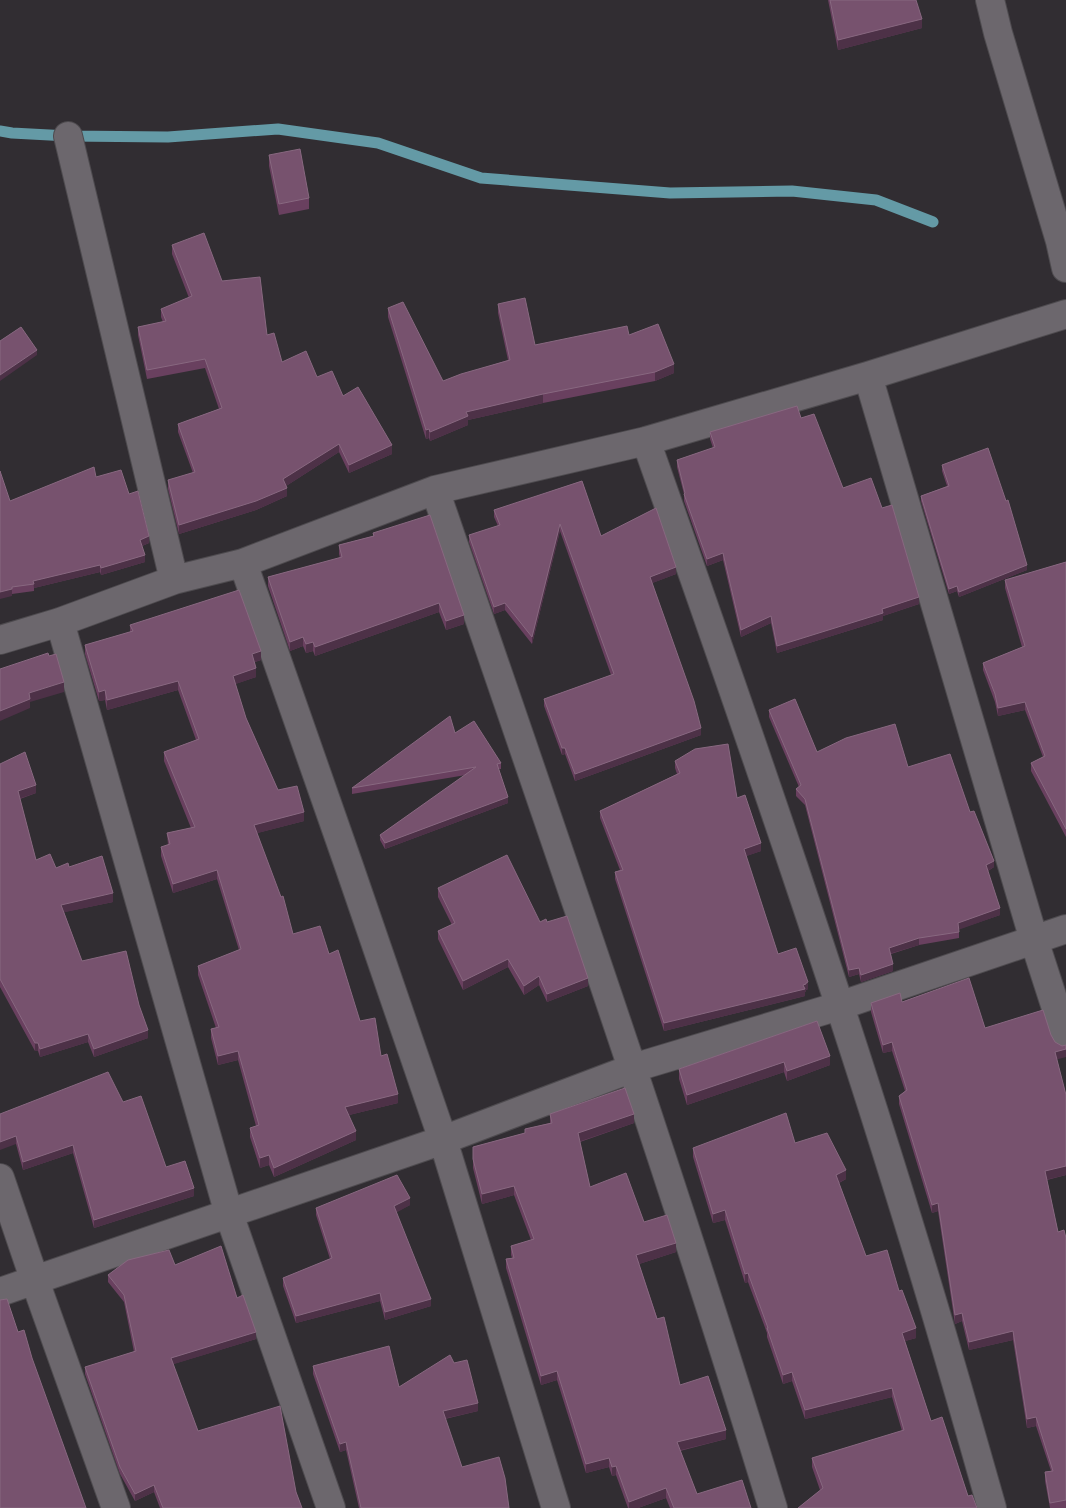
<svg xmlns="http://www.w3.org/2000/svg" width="1066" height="1508" viewBox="0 0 1066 1508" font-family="'Asap Condensed',sans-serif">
	<rect width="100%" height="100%" fill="#312d32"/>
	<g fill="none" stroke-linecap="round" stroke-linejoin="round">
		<!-- stream -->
		<path stroke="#649aa6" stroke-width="11" d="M0 131 12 133 68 136 168 137 278 129 378 143 481 178 670 193 792 191 876 200 933 222"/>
		<defs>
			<path id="street" d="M990 0 998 33 1060 241 1066 268
				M68 136 174 580
				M868 376 1034 940 1066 1039
				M646 441C746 724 845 1009 931 1297 952 1367 972 1438 992 1508
				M435 490C551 828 669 1166 773 1508
				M243 563 349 866 443 1140 556 1508
				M60 622 229 1214 331 1508
				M0 640 60 622 174 580 243 563 435 490 646 441 868 376 1066 314
				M0 1178 35 1281 116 1508
				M0 1292 443 1140 633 1068 839 1006 1066 929"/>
		</defs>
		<!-- street casing -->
		<use href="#street" stroke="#4e4b4f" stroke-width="30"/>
		<!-- street -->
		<use href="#street" stroke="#6c676d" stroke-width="28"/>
	</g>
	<!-- wall -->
	<path fill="#69405f" d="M828 0H916L922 28 838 50Z
		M269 155 309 198V209L279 215 269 166Z
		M172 245 222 281 267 335 282 362 317 377 343 396 392 454 349 473 339 452 286 486 287 496 256 510 179 534 168 489V480L193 473 178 432V424L219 409 205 368 147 379 138 335V327L163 322 161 317V309L189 298 172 254Z
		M498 304 535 345 629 335 674 373 655 381 543 403 468 420V425L430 441 429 438 426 439 388 317V308L443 381 508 360 498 313Z
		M801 418 843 488 882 508 919 604 883 616V620L777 653 771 623 741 637 723 560 707 566 684 501V494L677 467V460L713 448 710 439V432Z
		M942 465 1027 570 959 597 957 591 949 594 921 501V496L947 486 942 471Z
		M96 477 129 494 149 543 142 546 145 562 101 575 100 572 34 588V591L12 594V596L10 501Z
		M582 481 601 536 676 574 652 583 701 735 575 781 565 754 562 755 544 706V699L611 675 560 531 532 644 505 610 494 614 469 542V535L498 526 494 517V510Z
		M373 533 464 624 446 630 439 612 315 656 313 651 306 653 303 646 290 651 268 586V577L340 558 339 554V545L373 536Z
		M1066 562V837L1031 771V763L1043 757 1025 710 998 716 995 702 983 670V663L1022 647 1005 588V580Z
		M130 625 261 660 255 662 256 677 235 684 246 718 278 790 304 821 257 833 293 934 329 954 360 1021 381 1056 398 1103 349 1115 356 1140 274 1177 269 1165 260 1168 250 1137V1128L256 1126 238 1060 218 1065 211 1038V1029L216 1028 198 975V966L239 950 217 879 173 893 161 856V847L168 845 167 833 191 828 164 761V752L196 740 178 690 107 710 105 700 99 701 85 654V645L130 632Z
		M769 710 817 752 908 767 970 812 994 867 988 871 1000 915 959 929V938L919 945 891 954 893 971 861 982 859 974 849 977 805 805 796 796V789L799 787 769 717Z
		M455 733 501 763V769H499L508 803 385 849 380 840V835L466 775 352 794V788Z
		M675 761 737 798 761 851 746 856 778 954 808 989 806 990V991L805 992V996L664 1031 615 879V872L620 870 600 818V811L677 774 675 768Z
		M0 764 36 793 20 799 36 860 56 868 69 867 113 902 64 912 82 961 139 1005 148 1038 94 1057 88 1042 40 1057 38 1051H35L0 987Z
		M438 888 540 922H547L588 986 547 1002 539 985 524 995 508 967 463 990 438 939V931L452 925 438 897Z
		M902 1002 985 1028 1057 1060 1066 1095V1175L1047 1180 1058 1232 1066 1238V1508H1050L1045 1481V1472L1051 1471 1036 1426 1027 1428 1013 1340 969 1350 962 1321 955 1324 938 1211 932 1213 899 1104V1096L905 1091 892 1051 883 1053 871 1012V1003Z
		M817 1021 830 1065 787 1081 784 1072 687 1105 679 1079V1069Z
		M123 1102 166 1167 194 1196 94 1228 73 1153 23 1170 16 1144 0 1114Z
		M550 1114 634 1123 580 1142 590 1187 644 1222 676 1252 639 1264 680 1385 726 1439 680 1451 697 1494 751 1508H670L666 1498 638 1508H628L616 1475 612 1476 609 1467 586 1473 557 1380 541 1385 506 1268V1259L512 1258 511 1255V1246L531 1240 514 1195 482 1204 473 1168V1147L525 1133V1129L550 1123Z
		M795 1143 846 1179 839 1183 866 1256 899 1291 916 1338 905 1341 931 1421 968 1496 820 1490 812 1467V1458L902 1431 892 1397 805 1419 792 1381 783 1384 767 1337V1333L748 1282 745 1283 725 1220 713 1223 693 1157V1148Z
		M410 1205 396 1212 431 1306 385 1320 380 1301 296 1323 283 1286V1278L330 1259 316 1215V1208Z
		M175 1265 237 1298 256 1339 173 1364 198 1431 296 1492 302 1508H160L154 1492 135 1501 120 1474 85 1374V1367L134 1352 124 1302 108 1282V1275Z
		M313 1366 399 1387 478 1411 445 1419 462 1467 509 1508H359L346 1450 340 1452 313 1374Z"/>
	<!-- shaded-wall -->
	<path fill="#4d3147" d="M922 19V28L838 50V40Z
		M37 350V355L0 381V375Z
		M674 364V373L655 381V372Z
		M543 394V403L468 420V425L430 441V432L466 412Z
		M429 429V438L426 439V430Z
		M339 444V452L283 488V479Z
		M392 445V454L349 473V465Z
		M287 488V496L256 510 179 534V525Z
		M560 524V531L532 644V637Z
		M149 536V543L140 547V540Z
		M723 553V560L707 566V559Z
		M145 555V562L101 575V568Z
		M100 565V572L34 588 33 581Z
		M1027 565V570L959 597V592Z
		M676 567V574L650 584V577Z
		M957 586V591L949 594V589Z
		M12 589V596L0 599V592Z
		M919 597V604L883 616V620L777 653V646Z
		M439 603V612L315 656V647Z
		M505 603V610L494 614V607Z
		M464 615V624L446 630V621Z
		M771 616V623L741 637V630Z
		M303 637V646L290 651V642Z
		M313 642V651L306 653V644Z
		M261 651V660L252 663V654Z
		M256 668V677L233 685V676Z
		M178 681V690L107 710V700Z
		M64 682V692L30 702V708L0 721V711L29 693Z
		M105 690V700L99 701V692Z
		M1025 702V710L998 716V708Z
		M701 728V735L575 781V774Z
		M562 748H565V754L562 755Z
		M36 785V793L18 799V791Z
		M508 797V803L385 849V843Z
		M304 812V821L254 834V825Z
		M761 843V851L744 857V849Z
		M994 861V867L986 872V865Z
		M217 870V879L173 893V884Z
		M113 893V902L61 913V905Z
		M1000 908V915L958 930V923Z
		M919 938V945L889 954V948Z
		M508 959V967L463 990V981Z
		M893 964V971L861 982V975Z
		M859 968V974L849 977V970Z
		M539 976V985L524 995V986Z
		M588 978V986L547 1002V994Z
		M808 982V989L806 990V991L805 992V996L664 1031V1023L803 985 806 983Z
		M148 1030V1038L94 1057V1049Z
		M88 1034V1042L40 1057V1049Z
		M892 1042V1051L883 1053V1045Z
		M35 1043H38V1051H35Z
		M1066 1049V1057L1055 1060V1052Z
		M238 1051V1060L218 1065V1056Z
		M830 1056V1065L787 1081V1071Z
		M784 1062V1072L687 1105V1095Z
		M398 1094V1103L345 1116V1107Z
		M634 1114V1123L578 1142V1133Z
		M356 1131V1140L274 1177V1168Z
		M16 1136V1144L0 1150V1142Z
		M73 1145V1153L23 1170V1162Z
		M269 1155V1165L260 1168V1158Z
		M1066 1166V1175L1045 1180V1171Z
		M846 1170V1179L836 1184V1175Z
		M514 1186V1195L482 1204V1194Z
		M194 1188V1196L94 1228V1220Z
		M410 1198V1205L394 1214V1206Z
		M938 1203V1211L932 1213V1205Z
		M725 1210V1220L713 1223V1214Z
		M676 1243V1252L636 1265V1255Z
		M748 1273V1282L745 1283V1274Z
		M380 1293V1301L296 1323V1316Z
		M431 1299V1306L385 1320V1312Z
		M962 1313V1321L955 1324V1315Z
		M916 1328V1338L902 1342V1333Z
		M1013 1331V1340L969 1350V1342Z
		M256 1332V1339L171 1365V1358Z
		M557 1371V1380L541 1385V1376Z
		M792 1372V1381L783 1384V1375Z
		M892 1388V1397L805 1419V1410Z
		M478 1403V1411L443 1419V1411Z
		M1036 1417V1426L1027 1428V1419Z
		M726 1430V1439L677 1451V1442Z
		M346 1442V1450L340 1452V1444Z
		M609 1458V1467L586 1473V1464Z
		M616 1466V1475L612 1476V1467Z
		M154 1485V1492L135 1501V1494Z
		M666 1488V1498L638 1508H629V1502Z"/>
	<!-- building -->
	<path fill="#77526e" stroke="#886880" d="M830 0H916L922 19 838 40Z
		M300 149 309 198 279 204 269 155Z
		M204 233 222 281 260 277 267 335 274 333 282 362 306 351 317 377 332 371 343 396 358 387 392 445 349 465 339 444 283 479 287 488 256 501 179 525 168 480 195 472 178 424 222 408 205 359 147 370 138 327 166 321 161 309 192 296 172 245Z
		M525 298 535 345 627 326 629 335 658 324 674 364 655 372 543 394 466 412 468 416 430 432 429 429 426 430 388 308 403 302 443 381 461 374 510 360 498 304Z
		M21 327 37 350 0 375V341Z
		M797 406 801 418 814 414 843 488 871 478 882 508 892 505 919 597 882 609 883 613 777 646 771 616 741 630 723 553 707 559 684 494 685 493 677 460 715 447 710 432Z
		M988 448 1006 501 1008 500 1027 565 959 592 957 586 949 589 921 496 949 486 942 465Z
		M94 467 96 477 121 470 129 494 138 491 149 536 140 540 145 555 101 568 100 565 33 581 34 584 12 587V589L0 592V471L10 501Z
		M582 481 601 536 656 508 676 567 650 577 694 701 701 728 575 774 565 748H562L544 699 614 674 560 524 532 637 505 603 494 607 469 535 500 525 494 510Z
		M430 515 464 615 446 621 439 603 315 647 313 642 306 644 303 637 290 642 268 577 342 557 339 545 374 536 373 533Z
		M1066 562V829L1031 763 1045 756 1025 702 998 708 995 694 983 663 1025 646 1005 580Z
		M239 590 261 651 252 654 256 668 233 676 246 718 278 790 297 786 304 812 254 825 281 897 283 896 293 934 320 926 329 954 338 950 360 1021 375 1018 381 1056 387 1054 398 1094 345 1107 356 1131 274 1168 269 1155 260 1158 250 1128 259 1125 238 1051 218 1056 211 1029 219 1027 198 966 241 949 217 870 173 884 161 847 170 844 167 833 195 827 164 752 199 739 178 681 107 700 105 690 99 692 85 645 133 631 130 625Z
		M48 653 49 656 56 654 64 682 29 693 30 699 0 711V669Z
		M795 699 817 752 846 738 895 724 908 767 950 754 970 812 974 811 994 861 986 865 1000 908 958 923 959 932 919 938 889 948 893 964 861 975 859 968 849 970 805 799 796 789 801 785 769 710Z
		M450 716 455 733 474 721 501 763 497 764 508 797 385 843 380 835 476 767 352 788Z
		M728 744 737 798 745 795 761 843 744 849 778 954 796 948 808 982 806 983V984L803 985 805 989 664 1023 615 872 623 870 600 811 680 773 675 761 695 749Z
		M25 752 36 785 18 791 36 860 50 854 56 868 68 863 69 867 102 856 113 893 61 905 82 961 126 951 139 1005 148 1030 94 1049 88 1034 40 1049 38 1043H35L0 979V764Z
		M507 855 540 922 546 919 547 922 567 916 588 978 547 994 539 976 524 986 508 959 463 981 438 931 455 923 438 888Z
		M969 978 985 1028 1043 1010 1051 1035 1055 1042 1062 1046 1066 1045V1049L1055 1052 1066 1095V1166L1045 1171 1058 1232 1064 1230 1066 1238V1500L1050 1503 1045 1472 1053 1471 1036 1417 1027 1419 1013 1331 969 1342 962 1313 955 1315 938 1203 932 1205 899 1096 907 1090 892 1042 883 1045 871 1003 900 993 902 1002Z
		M817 1021 830 1056 787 1071 784 1062 687 1095 679 1069Z
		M108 1072 123 1102 141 1096 166 1167 185 1161 194 1188 94 1220 73 1145 23 1162 16 1136 0 1142V1114Z
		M625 1088 634 1114 578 1133 590 1187 626 1173 644 1222 667 1215 676 1243 636 1255 657 1319 664 1317 680 1385 708 1376 726 1430 677 1442 697 1494 742 1480 751 1508H674L666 1488 629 1502 616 1466 612 1467 609 1458 586 1464 557 1371 541 1376 506 1259 514 1258 511 1246 534 1239 514 1186 482 1194 473 1159V1147L525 1133V1129L552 1123 550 1114Z
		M786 1113 795 1143 827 1133 846 1170 836 1175 866 1256 887 1250 899 1291 902 1290 916 1328 902 1333 931 1421 942 1417 968 1496 972 1495 977 1508H798L823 1488 812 1458 904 1430 892 1388 805 1410 792 1372 783 1375 767 1328H768L748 1273 745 1274 725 1210 713 1214 693 1148Z
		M397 1175 410 1198 394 1206 431 1299 385 1312 380 1293 296 1316 283 1278 332 1258 316 1208Z
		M221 1246 237 1298 243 1295 256 1332 171 1358 198 1431 280 1406 296 1492 302 1508H163L154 1485 135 1494 120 1467 85 1367 136 1351 124 1295 108 1275 128 1260 169 1250 175 1265Z
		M7 1299 18 1332 24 1330 32 1358 86 1508H0V1300Z
		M389 1346 399 1387 450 1355 454 1363 467 1360 478 1403 443 1411 462 1467 499 1457 505 1478 509 1508H361L346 1442 340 1444 313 1366Z"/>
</svg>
